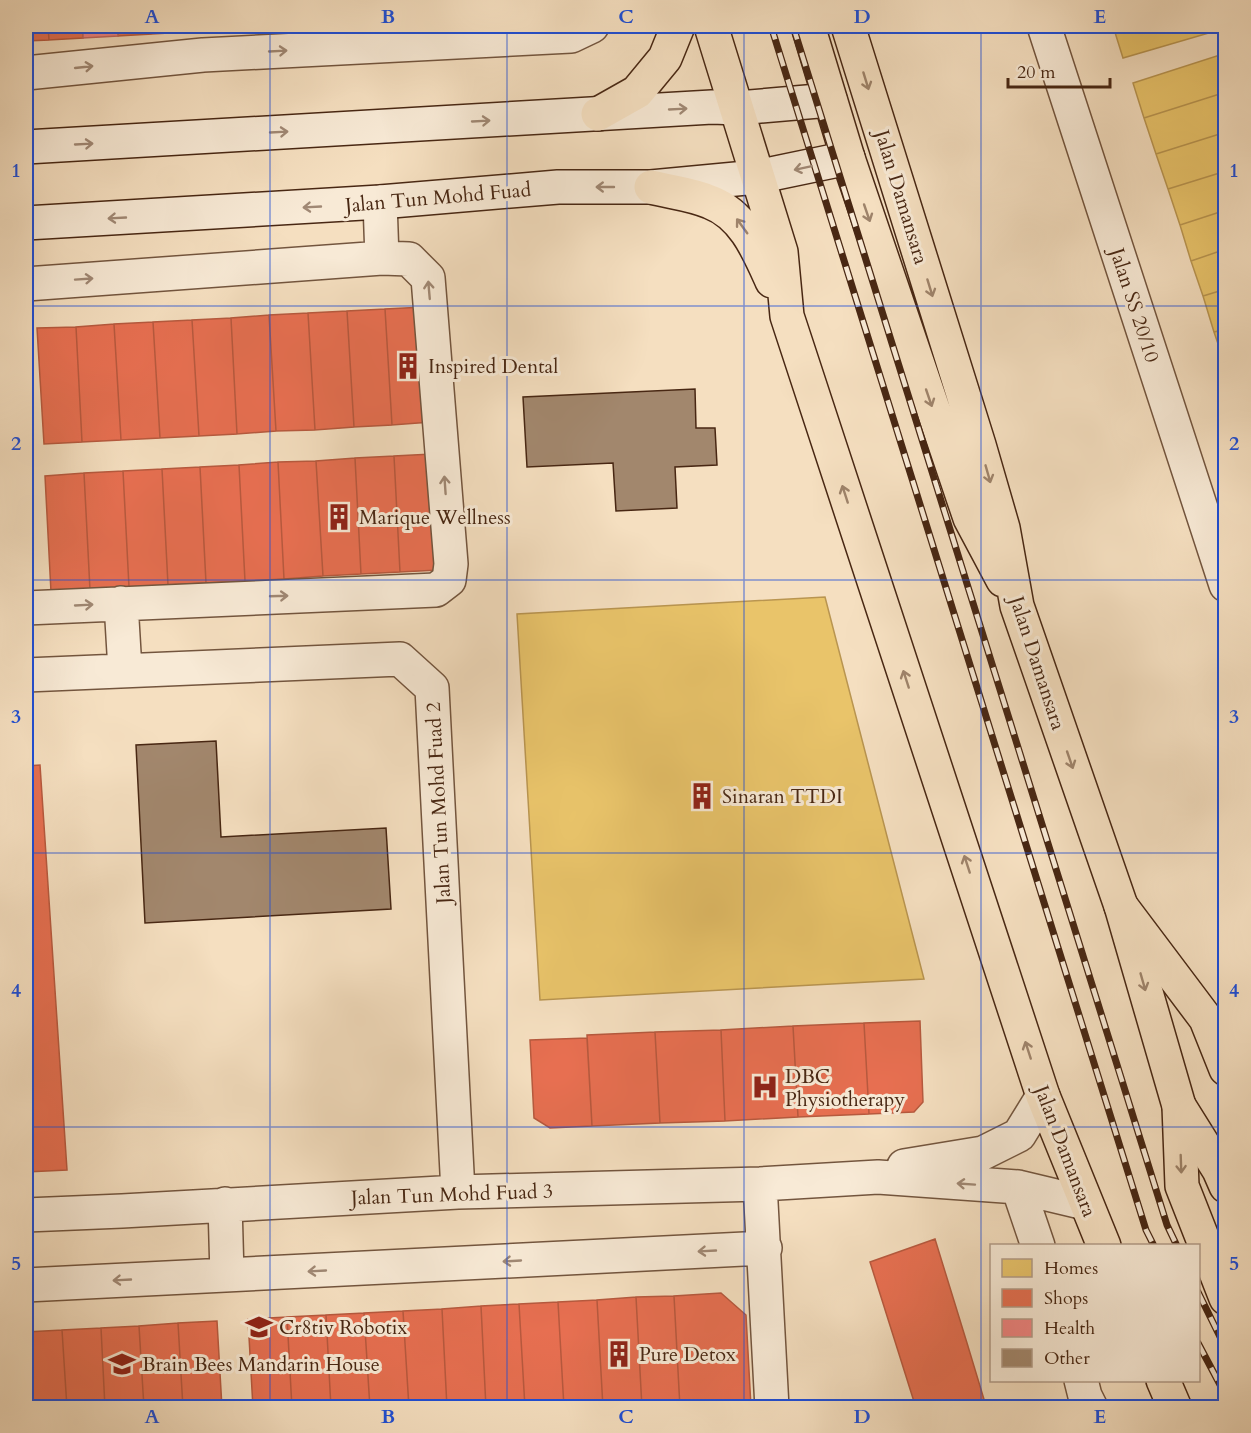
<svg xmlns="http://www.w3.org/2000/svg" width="1251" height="1433" viewBox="0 0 1251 1433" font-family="Cardo,serif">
	<rect width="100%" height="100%" fill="#f5dfc0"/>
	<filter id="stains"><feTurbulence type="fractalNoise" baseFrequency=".00333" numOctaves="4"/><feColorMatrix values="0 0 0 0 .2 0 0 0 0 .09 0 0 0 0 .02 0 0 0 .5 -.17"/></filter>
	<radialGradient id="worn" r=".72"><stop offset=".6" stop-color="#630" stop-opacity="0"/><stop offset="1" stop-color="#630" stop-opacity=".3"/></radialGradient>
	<!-- homes -->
	<path fill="#e9c46a" stroke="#b99550" stroke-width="1.5" d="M1113 26H1226V28L1123 58Z
		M1226 53V92L1144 118 1133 83Z
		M1226 92V132L1156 154 1144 118Z
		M1226 132V171L1168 189 1156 154Z
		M1226 171V210L1180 225 1168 189Z
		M1226 210V249L1191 261 1180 225Z
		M1226 249V289L1203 296 1191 261Z
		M1226 289V329L1214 332 1203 296Z
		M1226 329V367L1214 332Z
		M825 597 924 979 540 1000 517 614Z"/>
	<!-- shops -->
	<path fill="#e76f51" stroke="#b7593e" stroke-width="1.5" d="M26 26H48L49 40 26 41Z
		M48 26H83V38L49 40Z
		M117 26H152V34L118 36Z
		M152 26H186L187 32 152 34Z
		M212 26H282L283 28 213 32Z
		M424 307 431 422 392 425 385 309Z
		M385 309 392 425 354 427 347 311Z
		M347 311 354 427 315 430 308 313Z
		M308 313 315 430 276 431 269 315Z
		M269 315 276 431 237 434 231 318Z
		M231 318 237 434 199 436 192 320Z
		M192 320 199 436 160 438 153 322Z
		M153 322 160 438 121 440 114 324Z
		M114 324 121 440 82 442 76 327Z
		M76 327 82 442 44 444 37 328Z
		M432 454 439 570 400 572 394 456Z
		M394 456 400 572 361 574 355 458Z
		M355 458 361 574 323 576 316 461Z
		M316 461 323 576 284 579 278 462Z
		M278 462 284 579 245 581 239 465Z
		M239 465 245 581 206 583 200 467Z
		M200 467 206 583 168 585 162 469Z
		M162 469 168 585 129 587 123 471Z
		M123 471 129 587 90 590 84 473Z
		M84 473 90 590 51 592 45 476Z
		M40 765 67 1170 26 1172V766Z
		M920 1021 923 1102 914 1112 869 1114 864 1023Z
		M864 1023 869 1114 798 1117 793 1026Z
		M793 1026 798 1117 725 1121 721 1030Z
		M721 1030 725 1121 660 1123 655 1032Z
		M655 1032 660 1123 592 1126 587 1035Z
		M587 1038 592 1126 550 1128 534 1118 530 1040Z
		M935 1239 967 1343 986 1406 979 1408H916L870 1262Z
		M721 1293 746 1315 751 1407 680 1408 674 1296Z
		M674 1296 680 1408H642L636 1297Z
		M636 1297 642 1408H603L597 1300Z
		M597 1300 603 1408H564L558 1302Z
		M558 1302 564 1408H525L519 1304Z
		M519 1304 525 1408H486L481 1306Z
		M481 1306 486 1408H447L442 1309Z
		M442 1309 447 1408H409L403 1311Z
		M403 1311 409 1408H370L364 1313Z
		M364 1313 370 1408H331L326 1315Z
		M326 1315 331 1408H292L287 1317Z
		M287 1317 292 1408H253L248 1319Z
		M217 1321 222 1408H183L178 1323Z
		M178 1323 183 1408H144L139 1326Z
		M139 1326 144 1408H105L101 1328Z
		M101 1328 105 1408H67L62 1330Z
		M62 1330 67 1408H28L26 1332Z"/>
	<!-- health -->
	<path fill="#f28482" stroke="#bf6861" stroke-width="1.5" d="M83 26H117L118 36 83 38Z"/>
	<!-- building -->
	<path fill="#a2876d" stroke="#482713" stroke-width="1.5" d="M695 389 696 428H715L717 465 675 467 677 508 616 511 613 463 527 467 523 397Z
		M216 741 221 837 386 828 391 909 145 923 136 745Z"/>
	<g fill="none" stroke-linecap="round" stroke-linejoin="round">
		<defs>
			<path id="minor" d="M1044 26 1226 585
				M26 73 203 55 571 36 592 26
				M380 202 382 258
				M26 284 382 258 409 259 428 278 451 564 449 580 436 590 26 608
				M121 603 125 670
				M26 675 400 659 432 688 458 1192
				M904 1166 983 1153 1019 1135 1043 1096
				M760 1184 772 1408
				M1018 1187 1038 1246
				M225 1204 227 1275
				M26 1215 122 1211 458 1192 760 1184 878 1177 1018 1187 1085 1203
				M26 1285 765 1248
				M1081 1380 1085 1396 1091 1408"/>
			<path id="secondary" d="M26 147 712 107 738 108 830 100
				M26 223 380 202 558 187H651L757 177 848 158"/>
			<path id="primary" d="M711 26 781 252 787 316 1043 1096 1104 1246
				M808 26 848 158 970 518 1003 580
				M848 26 979 445 1003 528 1017 606 1121 906 1179 1106 1182 1186 1226 1298
				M598 114 637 92 665 58 678 26
				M651 187C670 192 692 194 710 202 744 215 758 250 772 281
				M1163 1380 1175 1408"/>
			<path id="motorway" d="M1121 906 1206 1019 1226 1069
				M1179 1106 1219 1170 1226 1186"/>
		</defs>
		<!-- minor casing -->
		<use href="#minor" stroke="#73553e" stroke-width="36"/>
		<!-- secondary casing -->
		<use href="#secondary" stroke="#482713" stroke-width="36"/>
		<!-- primary casing -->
		<use href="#primary" stroke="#482713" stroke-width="36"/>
		<!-- motorway casing -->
		<use href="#motorway" stroke="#482713" stroke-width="36"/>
		<!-- minor -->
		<use href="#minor" stroke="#f8ead6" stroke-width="33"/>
		<!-- secondary -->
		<use href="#secondary" stroke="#f8ead6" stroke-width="33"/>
		<!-- primary -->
		<use href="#primary" stroke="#f5dfc0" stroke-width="33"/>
		<!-- motorway -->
		<use href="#motorway" stroke="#f5dfc0" stroke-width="33"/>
		<defs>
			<path id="rail" d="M771 26 1146 1230 1154 1246
				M793 26 1167 1225 1177 1246
				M1198 1292 1226 1349
				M1198 1343 1226 1396"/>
		</defs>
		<!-- rail casing -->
		<use href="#rail" stroke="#482713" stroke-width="7"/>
		<!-- rail -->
		<use href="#rail" stroke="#f8ead6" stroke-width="4.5" stroke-dasharray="14" stroke-linecap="butt"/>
	</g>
	<!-- one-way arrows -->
	<defs><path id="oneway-shaft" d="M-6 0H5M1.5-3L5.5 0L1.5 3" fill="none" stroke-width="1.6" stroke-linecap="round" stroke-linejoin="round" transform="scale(1.5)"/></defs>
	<g stroke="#a08874">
		<use href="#oneway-shaft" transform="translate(278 51) rotate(-3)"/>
		<use href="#oneway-shaft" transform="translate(84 67) rotate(-6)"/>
		<use href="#oneway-shaft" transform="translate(678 109) rotate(-3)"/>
		<use href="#oneway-shaft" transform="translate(481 121) rotate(-3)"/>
		<use href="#oneway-shaft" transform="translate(279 132) rotate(-3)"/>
		<use href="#oneway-shaft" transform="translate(84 144) rotate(-3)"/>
		<use href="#oneway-shaft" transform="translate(803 168) rotate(168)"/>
		<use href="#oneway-shaft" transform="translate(605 187) rotate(180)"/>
		<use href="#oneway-shaft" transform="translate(312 207) rotate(177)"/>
		<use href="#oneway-shaft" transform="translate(117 218) rotate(177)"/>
		<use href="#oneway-shaft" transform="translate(84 279) rotate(-4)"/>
		<use href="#oneway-shaft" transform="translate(429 290) rotate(-95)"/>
		<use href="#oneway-shaft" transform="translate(445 485) rotate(-94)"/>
		<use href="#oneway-shaft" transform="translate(279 596) rotate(-2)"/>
		<use href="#oneway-shaft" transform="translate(84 605) rotate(-3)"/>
		<use href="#oneway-shaft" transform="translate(966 1184) rotate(-176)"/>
		<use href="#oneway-shaft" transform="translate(707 1251) rotate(177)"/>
		<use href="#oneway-shaft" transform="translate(512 1261) rotate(177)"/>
		<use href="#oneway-shaft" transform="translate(317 1271) rotate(177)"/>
		<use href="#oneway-shaft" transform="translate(122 1280) rotate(177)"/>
	</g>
	<g stroke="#9e836a">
		<use href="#oneway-shaft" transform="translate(866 81) rotate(73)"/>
		<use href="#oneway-shaft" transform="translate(867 213) rotate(71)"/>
		<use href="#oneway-shaft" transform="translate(742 226) rotate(-126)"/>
		<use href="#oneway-shaft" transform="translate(930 288) rotate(73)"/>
		<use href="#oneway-shaft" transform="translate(929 398) rotate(71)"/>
		<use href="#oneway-shaft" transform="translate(988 474) rotate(74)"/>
		<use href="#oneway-shaft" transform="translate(845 494) rotate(-108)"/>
		<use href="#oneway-shaft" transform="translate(906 679) rotate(-108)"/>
		<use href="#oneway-shaft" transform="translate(1070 760) rotate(71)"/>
		<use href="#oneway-shaft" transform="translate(967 864) rotate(-108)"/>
		<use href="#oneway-shaft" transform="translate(1143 982) rotate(74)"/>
		<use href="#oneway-shaft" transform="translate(1028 1050) rotate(-108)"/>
		<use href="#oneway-shaft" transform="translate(1181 1164) rotate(88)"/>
	</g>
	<!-- grid -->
	<path fill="none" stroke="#1d4ed8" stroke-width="1.5" stroke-opacity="0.55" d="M270 26V1408M507 26V1408M744 26V1408M981 26V1408M26 306H1226M26 580H1226M26 853H1226M26 1127H1226"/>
	<!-- icons -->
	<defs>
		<symbol id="building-bare" viewBox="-9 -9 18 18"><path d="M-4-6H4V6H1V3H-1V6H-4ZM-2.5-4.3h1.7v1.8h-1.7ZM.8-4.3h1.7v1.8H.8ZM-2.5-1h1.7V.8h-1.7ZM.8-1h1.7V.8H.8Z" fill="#8f2418" stroke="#f8ead6" stroke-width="2.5" paint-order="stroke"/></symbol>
		<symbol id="hospital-bare" viewBox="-9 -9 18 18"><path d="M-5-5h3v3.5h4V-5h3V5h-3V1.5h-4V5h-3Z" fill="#8f2418" stroke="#f8ead6" stroke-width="2.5" paint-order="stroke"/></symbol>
		<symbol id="school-bare" viewBox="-9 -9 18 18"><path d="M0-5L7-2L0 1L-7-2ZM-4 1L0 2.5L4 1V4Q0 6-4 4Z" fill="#8f2418" stroke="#f8ead6" stroke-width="2.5" paint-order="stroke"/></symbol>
	</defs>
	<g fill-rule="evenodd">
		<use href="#building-bare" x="389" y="347" width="38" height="38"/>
		<use href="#building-bare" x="320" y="498" width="38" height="38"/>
		<use href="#building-bare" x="683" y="777" width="38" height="38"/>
		<use href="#hospital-bare" x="746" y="1068" width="38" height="38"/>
		<use href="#school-bare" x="240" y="1308" width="38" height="38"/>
		<use href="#building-bare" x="600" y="1335" width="38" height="38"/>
		<use href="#school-bare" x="103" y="1345" width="38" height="38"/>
	</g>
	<g text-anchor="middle" stroke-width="6" stroke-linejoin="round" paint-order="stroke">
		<!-- street labels -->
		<g font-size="20" fill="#482713" stroke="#f8ead6">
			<text transform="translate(438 197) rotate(-5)" y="7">Jalan Tun Mohd Fuad</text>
			<text transform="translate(902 197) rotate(73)" y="7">Jalan Damansara</text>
			<text transform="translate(1135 305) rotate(72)" y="7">Jalan SS 20/10</text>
			<text transform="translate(1038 663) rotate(72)" y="7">Jalan Damansara</text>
			<text transform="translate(438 803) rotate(-93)" y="7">Jalan Tun Mohd Fuad 2</text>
			<text transform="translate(1066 1151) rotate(69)" y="7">Jalan Damansara</text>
			<text transform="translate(452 1194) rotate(-2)" y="7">Jalan Tun Mohd Fuad 3</text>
		</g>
		<!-- poi labels -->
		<g font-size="20" fill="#482713" stroke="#f8ead6" text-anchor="start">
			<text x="428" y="373">Inspired Dental</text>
			<text x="359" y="524">Marique Wellness</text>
			<text x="722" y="803">Sinaran TTDI</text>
			<text x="785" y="1083">DBC<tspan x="785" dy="23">Physiotherapy</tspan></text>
			<text x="279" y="1334">Cr8tiv Robotix</text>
			<text x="639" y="1361">Pure Detox</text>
			<text x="142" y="1371">Brain Bees Mandarin House</text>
		</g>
	</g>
	<!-- margin -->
	<rect width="1251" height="1433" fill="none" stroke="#f5dfc0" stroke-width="66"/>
	<!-- legend -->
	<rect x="990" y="1244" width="210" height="138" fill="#f8ead6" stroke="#b29c88" stroke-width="1.5"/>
	<rect x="1002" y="1259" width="30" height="18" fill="#e9c46a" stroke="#b29c88" stroke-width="1.5"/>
	<text x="1044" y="1274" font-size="18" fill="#482713">Homes</text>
	<rect x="1002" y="1289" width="30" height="18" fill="#e76f51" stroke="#b29c88" stroke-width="1.5"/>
	<text x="1044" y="1304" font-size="18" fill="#482713">Shops</text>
	<rect x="1002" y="1319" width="30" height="18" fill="#f28482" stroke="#b29c88" stroke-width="1.5"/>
	<text x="1044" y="1334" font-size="18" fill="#482713">Health</text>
	<rect x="1002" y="1349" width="30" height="18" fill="#a2876d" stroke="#b29c88" stroke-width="1.5"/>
	<text x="1044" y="1364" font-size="18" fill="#482713">Other</text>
	<!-- scale -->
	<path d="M1008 78v9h102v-9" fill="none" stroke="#482713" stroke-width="3"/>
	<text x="1017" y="78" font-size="18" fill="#482713" stroke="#f8ead6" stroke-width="4.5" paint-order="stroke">20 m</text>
	<rect x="33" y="33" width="1185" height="1367" fill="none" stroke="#1d4ed8" stroke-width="2"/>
	<g font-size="20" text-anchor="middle" font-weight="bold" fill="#1d4ed8">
		<text x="152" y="23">A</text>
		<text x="388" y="23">B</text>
		<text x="626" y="23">C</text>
		<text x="862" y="23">D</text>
		<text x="1100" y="23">E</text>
		<text x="16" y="177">1</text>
		<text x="1234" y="177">1</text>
		<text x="16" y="450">2</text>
		<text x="1234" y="450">2</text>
		<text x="16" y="723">3</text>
		<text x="1234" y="723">3</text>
		<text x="16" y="997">4</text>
		<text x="1234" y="997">4</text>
		<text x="16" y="1270">5</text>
		<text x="1234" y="1270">5</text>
		<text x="152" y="1423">A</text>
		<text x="388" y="1423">B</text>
		<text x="626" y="1423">C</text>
		<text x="862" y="1423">D</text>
		<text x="1100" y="1423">E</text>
	</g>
	<rect width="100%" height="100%" filter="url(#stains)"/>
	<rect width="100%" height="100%" fill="url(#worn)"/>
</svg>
